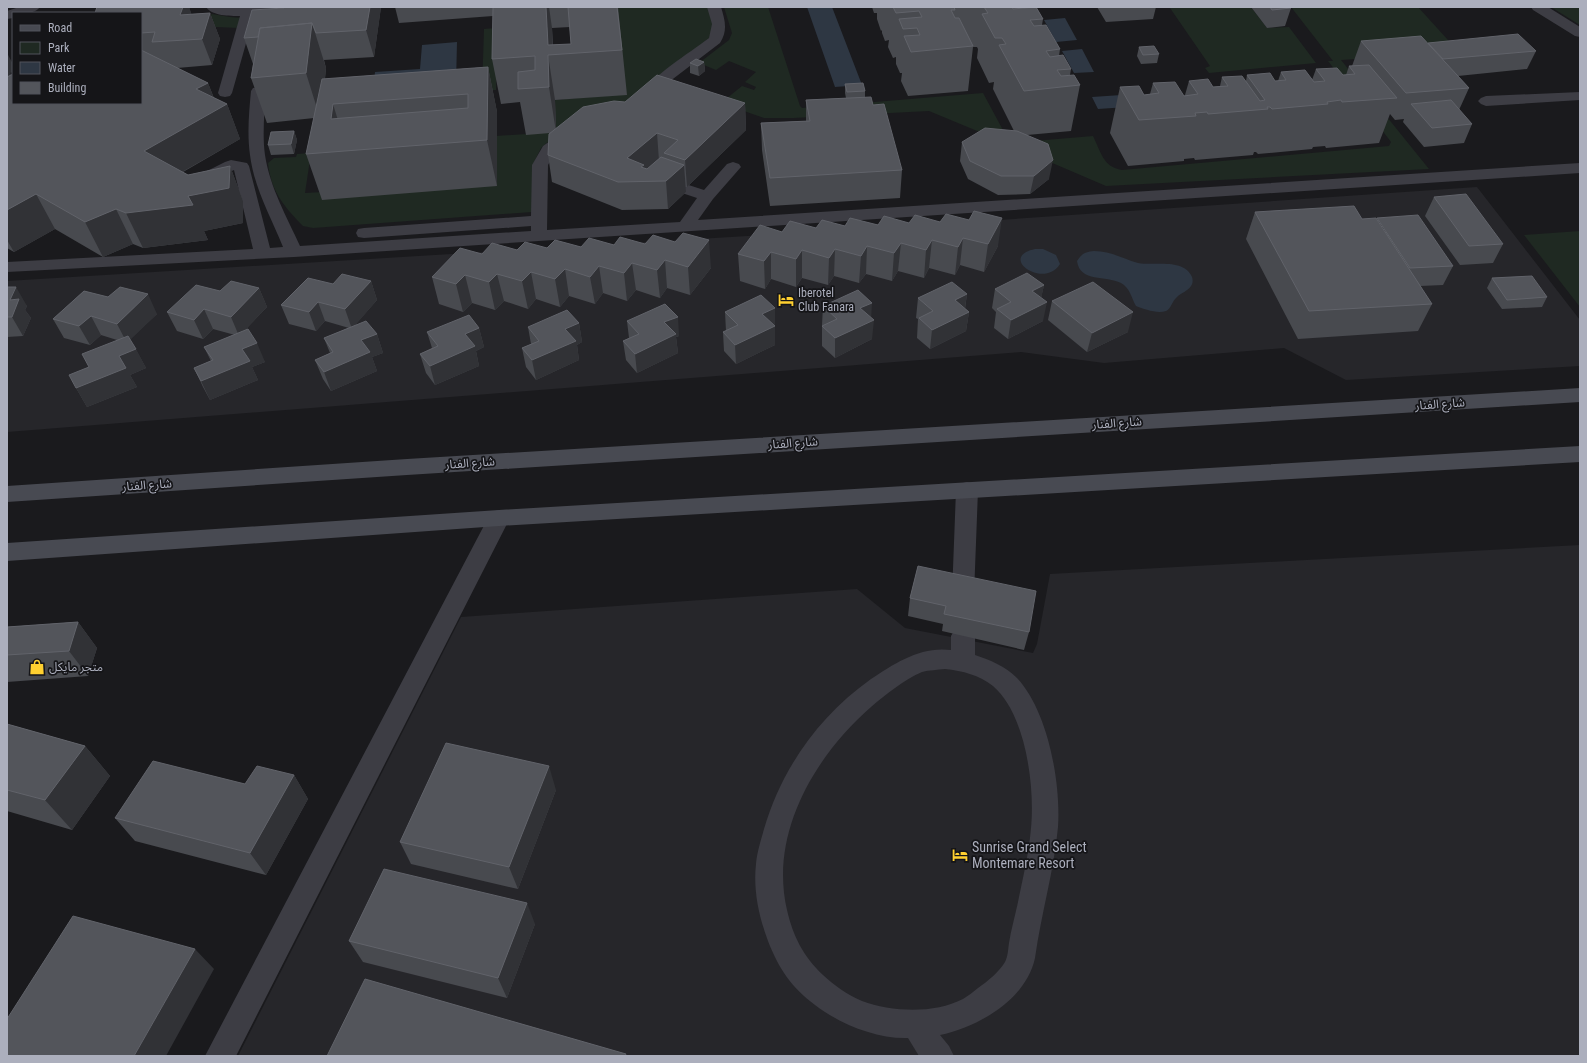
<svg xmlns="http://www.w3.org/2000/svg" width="1587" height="1063" viewBox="0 0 1587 1063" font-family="'Roboto Condensed','Noto Sans Arabic',sans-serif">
	<rect width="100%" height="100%" fill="#1a1a1d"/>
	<!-- built -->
	<path fill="#26262a" d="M1477 187 1580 320V366L1346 380 1284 348 1104 363 1021 352 7 432V281L912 226Z
		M1580 545V1056H238L461 617 857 589 905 628 1033 653 1037 644 1050 574Z"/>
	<!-- green -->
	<path fill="#1f2922" d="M579 7H708L713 26 709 38 635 98 556 135 541 148 534 162 532 212 313 228 303 226 300 223C282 204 271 190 268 163L274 158 296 157 297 154 311 153 305 193 323 192 496 136 556 132 555 100 627 94Z
		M724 7H768L800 106 802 108 983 93 1011 145 929 111 793 118H764L721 103 742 86 754 90 756 87 745 82 756 72 729 61 716 70 699 63 729 40 732 33Z
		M1251 7 1267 28 1289 27 1316 63 1209 73 1205 68 1210 66 1170 8Z
		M1291 7H1418L1458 51 1341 60 1429 169 1106 186 1022 150V142L1093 136C1101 152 1103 167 1122 170L1389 146 1391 142 1388 138 1328 61H1333Z
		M1551 7H1580V25Z
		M212 14 230 17 242 18 239 28 216 27 199 23Z
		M497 28 496 90H482L484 29Z
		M1580 231V307L1524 235Z"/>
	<!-- water -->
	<path fill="#2e3743" d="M807 7H832L862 85 835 87Z
		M1065 18 1077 40 1056 42 1044 20Z
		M457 42 456 84 373 90 375 72 420 69 422 45Z
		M1082 49 1094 72 1074 73 1062 51Z
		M1136 94 1142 106 1098 109 1092 97Z
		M1035 249H1043L1056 255 1060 264C1044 290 997 257 1035 249Z
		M1094 251C1111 251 1123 259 1138 263 1154 266 1184 258 1192 277 1193 280 1193 283 1191 286 1188 291 1181 293 1177 297 1172 301 1171 309 1166 311 1157 314 1144 309 1136 306 1131 297 1130 288 1121 283 1106 275 1080 283 1077 261 1082 253 1086 252 1094 251Z"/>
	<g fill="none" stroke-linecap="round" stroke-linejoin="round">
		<!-- lane -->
		<path fill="#3d3d44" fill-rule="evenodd" d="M19 7H40C34 15 22 13 13 13V18L7 19V11Z
			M206 7H278L276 10 254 15 232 93 230 96 225 97 220 96 218 93 240 16C230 16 212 16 206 7Z
			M707 7H721C725 20 728 31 720 43L665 85 650 100 645 101 640 100 638 97C653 75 688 54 709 38L712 24Z
			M1531 7H1548L1580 27V37L1575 36 1533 10Z
			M258 87 263 88 265 91C265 112 262 134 265 155 270 188 287 217 300 246L531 231V226L364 238 358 237 356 233 358 229 364 228 531 216 532 165 543 146 564 131 569 129 574 131 577 134 555 152 548 165 547 230 680 222 697 198 652 183 650 180 652 177 658 175 664 177 704 190 727 164 733 162 739 164 741 167 713 199 698 220 1580 163V173L294 257 7 272V262L253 249 234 170 201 185 195 183 193 180 195 177 225 162 231 160 247 163 249 166 270 248 283 247C271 217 254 188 250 155 247 134 249 112 251 91L253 88Z
			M1580 92V100L1486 106 1481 104 1478 101 1481 98 1486 96Z"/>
		<!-- street -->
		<path fill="#3d3d44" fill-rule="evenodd" d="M967 482 975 484 978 490 974 595 971 601 963 604 955 601 952 595 956 490 959 484Z
			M499 510 507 512 510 518 236 1056H205L488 518 491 512Z
			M963 626 971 629 975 636V655C990 660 1005 666 1017 678 1048 711 1061 783 1058 827 1054 871 1041 914 1035 958 1026 1000 978 1027 940 1035L949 1046 954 1056H919L908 1038C876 1039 840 1024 815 1005 791 987 779 969 768 941 759 917 753 890 756 864 757 852 761 840 764 829 782 768 819 716 871 679 895 663 921 646 951 650V636L955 629ZM945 669C963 671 979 675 993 686 1026 714 1035 787 1031 828 1029 853 1023 877 1018 902 1015 916 1011 930 1009 943 1008 950 1008 956 1005 962 999 972 988 981 978 988 973 992 968 996 963 999 934 1014 892 1012 862 1001 847 995 834 985 823 975 803 956 793 936 787 910 769 833 815 756 871 707 885 695 905 679 922 672 929 670 937 670 945 669Z"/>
		<!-- secondary -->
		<path fill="#484a52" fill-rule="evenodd" d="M1580 388V402L407 475 7 502V486L407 459Z
			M1580 446V462L499 526 7 561V543L499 510Z"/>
	</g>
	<!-- wall -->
	<path fill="#484a4f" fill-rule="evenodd" d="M97 7H189L191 14 210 13 220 39 212 65 177 68 208 83 214 98 227 104 240 139 183 172 188 175 230 166 243 201V223L204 231 208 240 143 248 133 244 103 257 55 229 14 252 7 248V53L10 73 11 75 141 103V13Z
		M381 7 374 57 324 60 326 68 325 79 488 67 497 112V186L322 200 306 154 314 118 267 123 251 78 253 64 244 38Z
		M395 7H618L627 95 555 100 556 128 625 102 745 103 746 130 687 187H685L686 192 668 209 622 210 552 182 548 155 550 133 526 135 520 102 501 104 492 59 493 16 399 23ZM570 27 571 44 553 45 552 28Z
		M872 7H1036L1043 19 1042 25 1060 49 1059 56 1071 69 1070 75 1080 85 1071 131 1027 135 1049 179 1030 194 998 195 968 179 960 161 962 142 1014 131 993 89 994 82 989 83 977 58 978 49 977 47H973L968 91 908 96 901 81 902 73H900L896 64V57L893 58 888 47 889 40 885 41 882 33V30L881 31 877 19V13H874Z
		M1097 7H1156L1153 19 1106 22Z
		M1251 7H1290L1291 8 1285 26 1267 28Z
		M1361 41 1428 43 1536 51 1527 69 1458 76 1469 88 1459 110 1472 124 1464 143 1424 147 1403 122 1404 119 1395 120 1390 114 1379 143 1326 148 1325 146 1313 147 1312 149 1258 154 1256 152H1254L1253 155 1195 160 1194 158 1184 159V161L1128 166 1110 133 1120 87 1144 95 1150 94 1153 83 1184 96 1185 95 1189 81 1213 87 1220 86 1222 77 1246 81 1247 75 1275 81H1278L1281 72 1312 80 1316 69 1343 75H1346L1349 66H1352Z
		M1139 47 1159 54 1157 63 1141 64 1137 56Z
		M704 62 705 71 699 76 690 73V63Z
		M845 84 865 91V97L873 105 902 170 900 198 770 206 762 150 761 123 806 121V100L846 98 845 93Z
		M294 131 297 140 294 154 271 155 268 145Z
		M1434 197 1503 244 1493 263 1460 265 1425 216Z
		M1255 212 1362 219 1453 266 1443 285 1420 286 1432 304 1418 331 1298 339 1246 239Z
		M909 223 998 246 984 272 960 265 955 275 929 268 924 278 898 271 892 281 866 274 859 283 834 276 828 285 802 278 796 287 771 279 765 289 740 281 738 254 782 232 816 228Z
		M614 245 711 268 690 295 667 288 660 298 636 290 627 301 603 293 595 304 569 296 560 307 536 299 528 309 504 301 495 310 472 303 463 312 439 304 432 277 482 254 547 248 581 247Z
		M1492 278 1547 297 1542 307 1502 309 1487 288Z
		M371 281 377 300 354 326 377 334 383 353 372 357 377 371 331 391 323 379 315 360 330 353 324 338 349 328 325 321 316 331 289 324 281 305 333 284Z
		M1044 285 1041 298 1043 321 1008 339 994 328 996 312 992 308 995 289Z
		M7 287 27 306 25 310 31 318 23 336 7 337Z
		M259 288 267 307 244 331 265 362 252 367 258 380 210 400 203 387 194 368 211 361 204 347 235 335 213 329 203 339 177 331 167 312 220 291Z
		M84 291 157 314 130 339 146 368 130 375 137 387 87 407 76 388 89 367 117 340 101 335 90 345 64 338 53 319Z
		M967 294 965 309 969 312 966 331 930 349 917 338 918 319 916 318 918 298Z
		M1052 301 1128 332 1087 352 1048 320Z
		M823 306 871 318 872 339 835 358 822 346V326H823L822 325Z
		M775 308V345L736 364 724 351 723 332 726 331 725 312Z
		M627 321 679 336 676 337 678 353 637 373 626 360 623 341 629 338Z
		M579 323 582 342 577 345 579 360 536 380 526 367 522 348 531 344 528 327Z
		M479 328 484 347 476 351 479 366 435 385 426 373 420 354 432 348 427 332Z
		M918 566 1029 632 1024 650 942 631 943 624 908 616 910 598Z
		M78 622 97 648 88 676 7 682V627Z
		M7 724 85 746 110 776 72 830 7 811Z
		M294 775 308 799 266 875 135 841 115 818 245 784Z
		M556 790 518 889 411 864 400 842Z
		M535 924 507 998 363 962 349 941Z"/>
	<!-- shaded-wall -->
	<path fill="#313236" d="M183 7H189L196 26 180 15Z
		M370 7H381L374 57 366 30Z
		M546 7H549L552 28 553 55 548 45Z
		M210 13 220 39 212 65 202 39Z
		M312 23 326 68 320 118 306 73Z
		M7 53 13 64V72L10 73 11 75 7 77Z
		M548 55 555 100 556 132 549 87Z
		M704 62 705 71 699 76 698 66Z
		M488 67 497 112V186L487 140Z
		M208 83 218 109 227 104 240 139 159 185 144 151 196 89Z
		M745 103 746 130 687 187 685 160Z
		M333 104 347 150 331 119Z
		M294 131 297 140 294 154 291 144Z
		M657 133 659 161 646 182 627 158Z
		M1053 160 1049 179 1030 194 1034 176Z
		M684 165 686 192 668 209 666 181Z
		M230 166 243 201V223L204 231 208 240 143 248 126 213 188 196Z
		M36 194 55 229 14 252 7 240V210Z
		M116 209 133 244 103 257 85 222Z
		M1002 218 998 246 984 272 988 244Z
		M963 238 960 265 955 275 958 247Z
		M709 240 711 268 690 295 688 267Z
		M932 240 929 268 924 278 926 250Z
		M901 243 898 271 892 281 894 253Z
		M867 246 866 274 859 283 861 256Z
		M835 249 834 276 828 285 829 258Z
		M802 250V278L796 287V259Z
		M771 252V279L765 289 764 261Z
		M665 260 667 288 660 298 657 270Z
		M632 263 636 290 627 301 624 273Z
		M599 266 603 293 595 304 590 277Z
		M565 269 569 296 560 307 555 279Z
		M531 272 536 299 528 309 522 281Z
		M497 274 504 301 495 310 489 282Z
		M465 275 472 303 463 312 456 284Z
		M371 281 377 300 352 329 345 309Z
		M1044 285 1040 304 1032 291Z
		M16 287 27 306 25 310 31 318 23 336 12 317 10 300Z
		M259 288 267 307 239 336 231 317Z
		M148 294 157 314 127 343 117 324Z
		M967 294 964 314 955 300Z
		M318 302 325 321 316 331 309 312Z
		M1047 302 1043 321 1008 339 1011 320Z
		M872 303 871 321 874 320 872 339 835 358V338L860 308Z
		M775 308V345L736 364 735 345 762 314Z
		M204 309 213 329 203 339 194 320Z
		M969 312 966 331 930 349 932 330Z
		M1133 312 1128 332 1087 352 1092 333Z
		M91 316 101 335 90 345 79 326Z
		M678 317 679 336 676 337 678 353 637 373 635 354 664 322Z
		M579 323 582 342 577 345 579 360 536 380 532 360 565 329Z
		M479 328 484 347 476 351 479 366 435 385 430 366 465 334Z
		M377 334 383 353 372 357 377 371 331 391 324 372 361 340Z
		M257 343 265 362 252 367 258 380 210 400 201 381 242 349Z
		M136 349 146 368 130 375 137 387 87 407 76 388 119 356Z
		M78 622 97 648 88 676 69 651Z
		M85 746 110 776 72 830 45 800Z
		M549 766 556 790 518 889 509 867Z
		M294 775 308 799 266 875 250 853Z
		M527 903 535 924 507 998 498 978Z
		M195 949 214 969 166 1056H134Z"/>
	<!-- building -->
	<path fill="#53555b" stroke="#61636a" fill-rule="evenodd" d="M97 7H183L180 15 210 13 202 39 152 42 155 32 141 33V13H95Z
		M284 7H370L366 30 316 33 312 23 260 28 258 37 244 38 252 10 284 8Z
		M493 7H546L548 45 571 44 568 7H617L622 50 548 55 549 87 518 89V72L535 70V56L492 59Z
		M893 7H954L955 10H951L955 18H959L973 46 911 52 904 36 920 35 917 28 903 29 899 19 922 17 919 11 896 13Z
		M984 7H1012L1013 9 1036 7 1043 19 1030 20 1034 26 1046 25 1060 49 1046 51 1050 57 1063 55 1071 69 1057 70 1061 76 1074 75 1080 85 1024 91 999 45 1006 44 1002 38H995L982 14 988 13Z
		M1270 7H1290L1291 8 1272 10Z
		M312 23 306 73 251 78 260 28Z
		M1518 34 1536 51 1443 59 1428 43Z
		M1421 36 1469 88 1406 93 1361 41Z
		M1154 46 1159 54 1143 55 1139 47Z
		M141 50 208 83 196 89 227 104 144 151 188 175 230 166 229 188 188 196 193 205 126 213 116 209 85 222 36 194 7 210V77L13 74V103H141Z
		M696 59 704 62 698 66 690 63Z
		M1369 65 1397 98 1342 102 1341 100 1327 102 1328 104 1272 109 1270 107H1267L1268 109 1208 114 1207 112 1195 113 1196 116 1139 120 1120 87 1139 86 1144 95 1159 93 1153 83 1175 82 1184 96 1198 94 1189 81 1208 79 1213 87 1228 86 1222 77 1242 76 1260 101 1265 100 1247 75 1270 73 1275 81 1286 80 1281 72 1305 70 1314 82 1325 81 1316 69 1337 68 1343 75 1355 74 1349 66Z
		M488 67 487 140 306 154 322 79ZM468 94V108L331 119 333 104Z
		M657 75 745 103 685 160 664 153 678 140 657 133 627 158 644 165 641 167 647 169 661 157 684 165 666 181 618 182 548 155 549 134 583 107 614 101 625 102Z
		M863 83 865 91 847 92 845 84Z
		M871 97 873 105 884 104 902 170 770 178 761 123 810 121 806 100Z
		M1451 100 1472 124 1432 128 1411 104Z
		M985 128 1017 131 1048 144 1053 160 1034 176H1001L970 161 962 142Z
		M294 131 291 144 268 145 271 132Z
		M1466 194 1503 244 1469 246 1434 197Z
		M1354 206 1362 219 1376 218 1432 304 1309 311 1255 212Z
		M974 211 1002 218 988 244 963 238 958 247 932 240 926 250 901 243 894 253 867 246 861 256 835 249 829 258 802 250 796 259 771 252 764 261 738 254 760 225 782 232 790 221 816 228 822 220 845 226 850 218 878 225 884 216 909 223 915 215 940 222 946 214 969 220Z
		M1418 215 1453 266 1410 268 1377 218Z
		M683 233 709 240 688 267 665 260 657 270 632 263 624 273 599 266 590 277 565 269 555 279 531 272 522 281 497 274 489 282 465 275 456 284 432 277 460 248 482 254 492 243 517 250 525 242 547 248 555 240 581 247 589 238 614 245 620 237 645 244 653 235 675 242Z
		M1027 273 1044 285 1032 291 1047 302 1011 320 997 309 1011 302 995 289Z
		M342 274 371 281 345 309 318 302 309 312 281 305 308 278 333 284Z
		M1532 276 1547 297 1507 300 1492 278Z
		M231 281 259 288 231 317 204 309 194 320 167 312 196 285 220 291Z
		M952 282 967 294 955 300 969 312 932 330 919 318 933 311 918 298Z
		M1093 282 1133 312 1092 333 1052 301Z
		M7 287H16L10 300 19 299 12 317H7Z
		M120 287 148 294 117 324 91 316 79 326 53 319 84 291 108 297Z
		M858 290 872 303 860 308 874 320 835 338 822 326 837 319 823 306Z
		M761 295 775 308 762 314 775 326 735 345 723 332 738 325 725 312Z
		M665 304 678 317 664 322 676 334 635 354 623 341 639 334 627 321Z
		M567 310 579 323 565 329 576 341 532 360 522 348 539 341 528 327Z
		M469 315 479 328 465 334 475 346 430 366 420 354 438 346 427 332Z
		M366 321 377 334 361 340 370 352 324 372 315 360 333 352 324 338Z
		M248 329 257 343 242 349 250 361 201 381 194 368 213 360 204 347Z
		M128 336 136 349 119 356 126 368 76 388 69 375 89 367 82 354Z
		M918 566 1036 591 1029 632 944 614 946 606 910 598Z
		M78 622 69 651 7 655V627Z
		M7 724 85 746 45 800 7 790Z
		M446 743 549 766 509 867 400 842Z
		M153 761 245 784 257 766 294 775 250 853 115 818Z
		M384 869 527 903 498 978 349 941Z
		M73 916 195 949 134 1056H7V1019Z
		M365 979 626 1054 625 1056H327Z"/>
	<!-- icons -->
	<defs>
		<symbol id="hotel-bare" viewBox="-9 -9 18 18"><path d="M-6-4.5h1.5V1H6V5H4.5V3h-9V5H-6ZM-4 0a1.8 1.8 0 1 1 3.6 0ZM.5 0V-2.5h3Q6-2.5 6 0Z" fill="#ffd030" stroke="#151518" stroke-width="2.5" paint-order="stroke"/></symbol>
		<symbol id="shop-bare" viewBox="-9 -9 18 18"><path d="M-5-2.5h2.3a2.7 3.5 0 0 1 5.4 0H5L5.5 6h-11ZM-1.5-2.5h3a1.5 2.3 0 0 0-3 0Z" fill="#ffd030" stroke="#151518" stroke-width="2.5" paint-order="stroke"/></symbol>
	</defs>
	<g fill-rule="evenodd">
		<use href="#hotel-bare" x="775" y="289" width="22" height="22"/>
		<use href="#shop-bare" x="26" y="656" width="22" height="22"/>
		<use href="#hotel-bare" x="949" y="844" width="22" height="22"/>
	</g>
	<g text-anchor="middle" stroke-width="3.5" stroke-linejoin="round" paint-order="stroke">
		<!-- poi labels -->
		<g font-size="12" fill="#acafbd" stroke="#151518" text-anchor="start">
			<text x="798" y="297">Iberotel<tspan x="798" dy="14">Club Fanara</tspan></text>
			<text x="49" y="671">متجر مايكل</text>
		</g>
		<!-- street labels -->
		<g font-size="12" fill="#acafbd" stroke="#151518">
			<text transform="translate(1440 404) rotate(-4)" y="4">شارع الفنار</text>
			<text transform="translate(1117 423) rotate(-4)" y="4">شارع الفنار</text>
			<text transform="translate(793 443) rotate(-4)" y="4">شارع الفنار</text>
			<text transform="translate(470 463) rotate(-4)" y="4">شارع الفنار</text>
			<text transform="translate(147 485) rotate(-4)" y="4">شارع الفنار</text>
		</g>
		<!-- near-poi labels -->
		<g font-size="14" fill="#acafbd" stroke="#151518" text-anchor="start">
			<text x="972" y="852">Sunrise Grand Select<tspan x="972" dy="16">Montemare Resort</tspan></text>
		</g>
	</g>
	<!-- border -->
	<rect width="1587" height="1063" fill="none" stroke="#acafbd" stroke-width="16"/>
	<!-- legend -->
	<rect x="12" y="12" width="130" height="92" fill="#151518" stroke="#51535a"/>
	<rect x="20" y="25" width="20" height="6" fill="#484a52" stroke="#51535a"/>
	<text x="48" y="32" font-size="12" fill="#acafbd">Road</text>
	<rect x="20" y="42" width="20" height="12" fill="#1f2922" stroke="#51535a"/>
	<text x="48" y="52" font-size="12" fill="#acafbd">Park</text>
	<rect x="20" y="62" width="20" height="12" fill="#2e3743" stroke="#51535a"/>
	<text x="48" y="72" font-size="12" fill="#acafbd">Water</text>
	<rect x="20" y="82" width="20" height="12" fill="#53555b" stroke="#51535a"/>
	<text x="48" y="92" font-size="12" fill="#acafbd">Building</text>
</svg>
